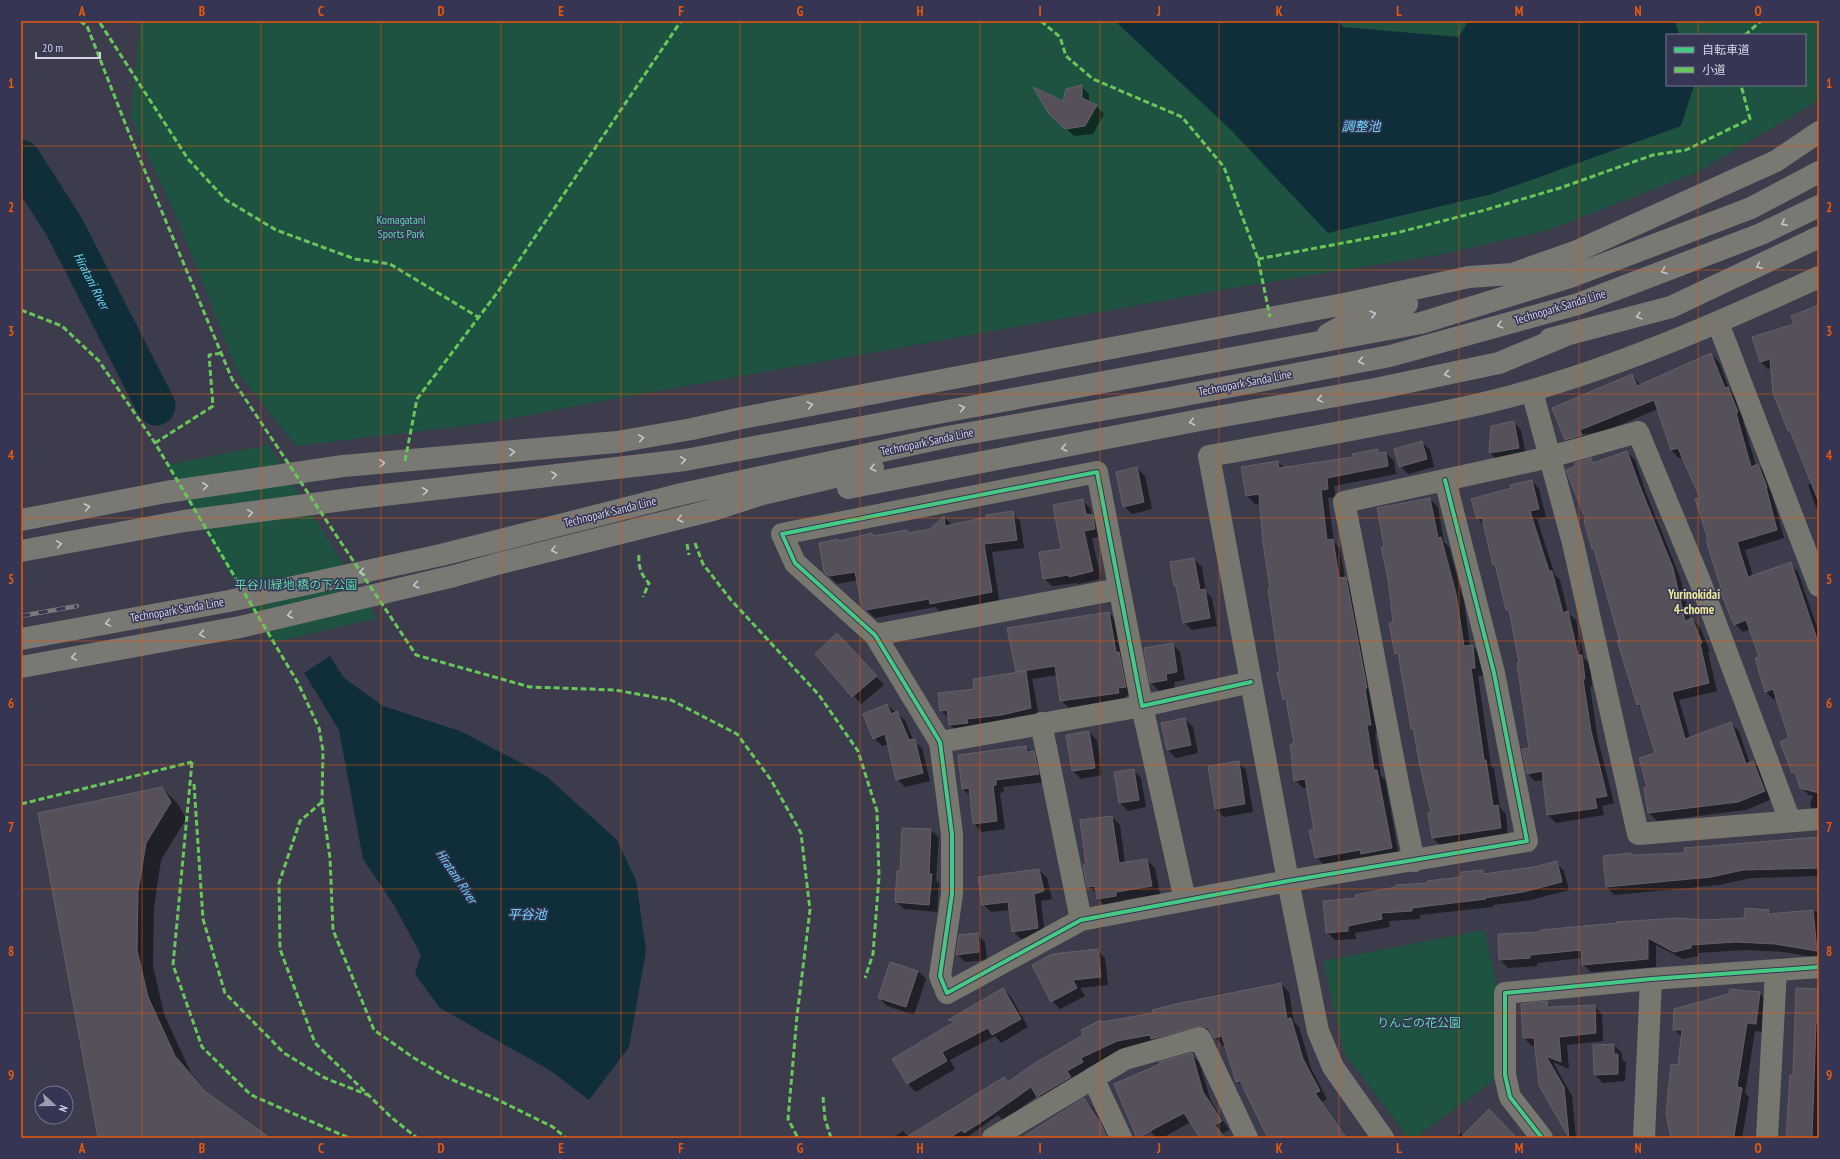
<svg xmlns="http://www.w3.org/2000/svg" width="1840" height="1159" viewBox="0 0 1840 1159" font-family="'PT Sans Narrow','Noto Sans JP',sans-serif">
	<rect width="100%" height="100%" fill="#3c3c4d"/>
	<!-- green -->
	<path fill="#1e5241" fill-rule="evenodd" d="M140 21H1819V100L1698 172 1545 231 1438 255 1227 289 592 403 487 423 296 446 238 373 179 223 131 118ZM1667 35H1805V85H1667Z
		M269 445 377 618 271 643 166 465Z
		M1484 930 1499 992 1494 1080 1415 1138H1408L1344 1053 1323 961Z"/>
	<!-- water -->
	<path fill="#102e3a" d="M1115 21H1338L1343 27 1459 37 1468 21H1675L1679 35H1667V85H1694L1681 126 1492 194 1328 233 1231 130Z
		M330 656 344 678 383 706 460 731 546 776 617 840 636 880 646 951 629 1047 589 1100 551 1071 440 1008 415 974 421 955 394 905 363 859 339 730 304 673Z"/>
	<!-- shadow -->
	<path fill="#0007" fill-rule="evenodd" d="M1081 86 1089 94V103L1096 106 1104 114 1093 134 1074 136 1058 121 1063 102Z
		M1819 306V510L1816 507 1808 485 1812 483 1793 434 1789 430 1772 368 1768 369 1760 361 1795 325Z
		M1711 354 1719 362 1729 389 1736 396 1745 420 1743 421 1756 466 1758 465 1766 473 1784 538 1745 550 1753 576 1791 564 1798 572 1819 633 1818 814 1810 806 1813 796 1809 795 1801 787 1798 777 1793 772 1790 739 1777 698 1773 699 1765 691 1760 658 1751 629 1743 632 1735 624 1722 588 1709 540 1702 498 1683 457 1679 458 1671 450 1658 409 1588 438 1574 447 1566 439 1632 375 1641 386ZM1587 433V434L1569 440V438Z
		M1513 422 1521 430 1526 455 1498 461 1490 453 1492 427Z
		M1422 442 1430 450 1434 467 1408 474 1400 466Z
		M1377 450 1381 454 1386 453 1394 461 1396 474 1334 486 1336 497 1328 498 1334 542 1340 548 1345 578 1354 586 1378 732 1375 733 1381 776 1385 779 1399 856 1324 865 1316 857V830L1307 788H1303L1295 780V745L1287 703 1284 699 1261 503 1255 504 1247 496 1278 462 1284 468 1354 458Z
		M1627 452 1635 460 1646 493 1680 577 1690 619H1692L1700 627 1710 651 1708 652 1717 691 1679 700 1690 738 1731 724 1739 731 1750 764 1753 762 1761 770 1772 799 1746 810 1657 821 1649 813 1645 788H1648L1656 754 1642 708 1638 705 1596 551 1593 549 1587 520 1591 459 1595 464Z
		M1137 468 1145 476 1152 509 1132 514 1124 506Z
		M1532 481 1539 489 1546 517 1537 519 1555 575 1560 580 1568 613 1576 620 1584 658 1590 664 1592 686 1590 687 1598 740 1614 803 1602 806 1604 815 1556 823 1548 815 1544 780 1535 781 1528 774 1530 748 1520 663 1511 614 1507 610 1497 568 1494 564 1485 526 1478 519 1472 499Z
		M1430 499 1438 507 1444 542 1449 547 1464 602 1470 646H1473L1481 654 1483 676H1478L1491 766 1494 769 1500 808 1506 814 1508 836 1441 846 1433 838 1432 813 1399 657 1396 653 1394 623Z
		M1082 500 1090 508 1092 516 1100 524 1103 536 1092 538 1101 579 1078 584 1077 583 1052 586 1044 578 1062 550Z
		M1012 513 1020 521 1024 548 992 552 999 600 939 611 935 607 875 618 863 606 858 580 837 584 825 572 839 541 872 534 874 537 907 531 909 533 930 530 944 517 952 525Z
		M1194 559 1202 567 1206 592 1212 598 1217 626 1192 630 1184 622 1178 589 1175 586Z
		M1109 613 1117 621 1133 695 1126 696 1127 701 1069 708 1061 700 1057 675 1032 679 1039 716 958 733 950 725 949 719 941 710 975 690 1018 673 1016 672Z
		M845 642 884 685 861 704 816 654Z
		M1172 644 1180 652 1185 680 1174 682 1175 688 1159 691 1151 683Z
		M887 705 905 720 913 740 922 748 930 781 905 787 897 779 889 744 882 746 874 738Z
		M1185 719 1193 727 1198 753 1176 758 1168 750Z
		M1089 732 1097 740 1102 775 1081 779 1073 771Z
		M1026 747 1042 760 1046 782 1003 787 1004 792 1000 793 1005 829 982 832 974 824 971 797 963 789 959 756Z
		M1238 762 1246 770 1253 812 1224 817 1216 809Z
		M1133 770 1141 778 1146 807 1128 811 1120 803Z
		M162 788 178 804 186 819 161 860 154 907 153 966 164 1014 191 1073 212 1098 265 1138H99L40 814Z
		M1112 817 1120 825 1125 863 1147 860 1155 868 1160 894 1123 900 1124 904 1106 907 1098 899 1097 894 1088 887 1087 866Z
		M931 830 939 838 936 880 939 883 937 912 904 909 896 901 901 873Z
		M1819 838V876L1751 878 1719 885 1614 895 1607 887 1631 854H1686Z
		M1556 863 1564 871 1569 890 1531 900 1493 905V907L1420 915V919L1389 921 1390 927 1355 933 1356 939 1335 940 1327 932 1357 899 1462 878 1482 871 1486 875 1534 868Z
		M1039 870 1047 878 1052 899 1041 901 1045 936 1021 939 1013 931 1010 910 991 912 983 904Z
		M1769 911 1773 915 1819 911V958L1784 952 1745 950 1698 953V956L1683 959 1656 945V967L1591 972 1583 964V958L1537 963V966L1508 968 1500 960 1703 921 1745 919Z
		M977 934 985 942 987 960 965 962 957 954Z
		M1097 950 1105 958 1108 985 1080 988 1085 996 1060 1009 1052 1001Z
		M918 971 926 979 914 1015 887 1006 879 998Z
		M1281 984 1289 992 1294 1022 1299 1027 1311 1068 1327 1099 1322 1102 1348 1138H1274L1244 1088 1237 1081 1226 1045 1223 1046 1211 1033 1160 1046 1125 1049 1089 1067 1091 1070 1042 1098 1039 1095 1003 1120 998 1115 966 1138H893L903 1131 909 1137 1009 1083 1103 1023 1154 1013Z
		M1003 989 1011 997 1028 1027 1001 1043 995 1036 950 1060 955 1069 916 1092 908 1084 894 1059 953 1024 949 1021Z
		M1819 990V1138H1786V1125H1788L1794 1076Z
		M1759 993 1767 1001 1764 1032 1755 1031 1745 1093 1749 1097 1742 1138H1672L1667 1112 1679 1066 1682 1037 1674 1029Z
		M1547 1003 1552 1008 1594 1006 1602 1014 1603 1041 1567 1045 1569 1069 1553 1062 1572 1096 1576 1138H1570L1540 1085 1536 1046H1532L1524 1038Z
		M1614 1045 1622 1053V1059L1626 1063 1625 1081 1603 1083 1595 1075Z
		M1191 1054 1199 1062 1211 1101 1229 1130 1222 1134 1226 1138H1202L1191 1122 1162 1138H1157L1151 1132 1178 1092Z
		M1084 1099 1092 1107 1111 1138H1023Z
		M1461 1133 1464 1136 1516 1138H1454Z"/>
	<g fill="none" stroke-linecap="round" stroke-linejoin="round">
		<!-- river -->
		<path stroke="#102e3a" stroke-width="39" id="s1" d="M21 159 65 228 156 406"/>
	</g>
	<!-- building -->
	<path fill="#56505b" stroke="#665f6a" d="M1082 85V98L1097 105 1085 126 1065 129 1049 114 1033 87 1063 101 1066 89Z
		M1819 305V500H1818L1790 430 1788 431 1773 393 1770 359 1760 362 1752 337 1794 324 1791 316Z
		M1711 353 1725 388 1728 387 1738 412 1736 413 1751 467 1758 464 1767 487H1766L1777 530 1737 542 1748 577 1791 562 1819 645V793L1800 788 1795 772 1792 773 1780 742 1789 738 1773 689 1765 692 1755 658 1759 657 1746 620 1734 625 1719 588H1721L1706 540 1708 539 1695 499 1700 498 1678 448 1671 450 1654 400 1580 430 1582 435 1565 440 1552 408 1632 374 1637 386Z
		M1514 421 1519 448 1489 453 1491 426Z
		M1422 441 1427 459 1399 467 1394 449Z
		M1378 449V453L1386 452 1388 466 1327 478 1328 489 1321 490 1327 540 1333 539 1339 578 1346 577 1367 688H1365L1371 725H1367L1374 770H1377L1392 848 1361 854 1360 850 1315 858 1309 830H1314L1305 779 1294 781 1290 744H1294L1286 699 1283 700 1277 672H1280L1268 589H1270L1263 542 1259 494 1246 496 1241 467 1278 461 1279 468 1353 457 1352 454Z
		M1627 451 1639 484 1673 568 1685 621 1692 618 1702 643 1700 644 1709 683 1672 692 1685 739 1731 722 1746 764 1753 761 1765 791 1738 802 1648 813 1644 788 1647 787 1639 758 1655 753 1640 704 1637 705 1617 640 1620 642 1594 549H1592L1584 520H1586L1566 470 1576 466 1575 463 1591 458 1593 463Z
		M1137 467 1144 502 1123 507 1116 472Z
		M1532 480 1539 509 1530 511 1549 571H1552L1563 613 1568 611 1578 655H1582L1585 679H1583L1591 731 1607 796 1595 798 1597 808 1547 815 1542 771 1527 774 1522 749 1529 748 1517 663 1519 662 1509 610H1506L1495 564 1493 565 1482 518 1477 519 1471 499 1511 488 1510 485Z
		M1430 498 1438 538 1441 537 1456 594 1464 646 1473 645 1475 668H1471L1484 760H1486L1493 806 1498 805 1501 828 1432 838 1428 813 1431 812 1420 766 1413 728 1411 729 1398 653 1395 654 1389 623 1393 622 1388 579 1381 547 1384 546 1377 508Z
		M1083 499 1086 514 1093 515 1095 529 1084 531 1093 571 1069 577V575L1043 579 1039 552 1061 549 1053 505Z
		M1013 511 1017 540 984 544 992 592 930 604 929 599 866 610 862 607 855 572 829 576 824 572 819 543 838 539 839 541 872 533 873 536 907 530V533L930 529 944 516 945 526 987 517 986 515Z
		M1194 558 1200 590 1205 589 1210 618 1183 623 1176 586H1174L1170 562Z
		M1109 612 1116 652H1119L1126 687 1118 688 1119 693 1060 701 1055 666 1016 672 1007 628Z
		M837 633 877 676 852 697 815 654Z
		M1173 643 1177 672 1166 674 1167 680 1150 683 1144 648Z
		M1026 671 1031 708 1002 715 967 719 968 723 949 725 947 710 940 711 938 693 974 689 973 679Z
		M887 704 891 714 897 711 909 740 915 739 923 773 896 780 885 734 873 739 863 714Z
		M1185 718 1191 745 1167 750 1161 723Z
		M1089 731 1095 768 1072 771 1066 735Z
		M1026 746 1027 752 1034 751 1039 774 996 780V785H993L997 821 973 824 969 788 962 789 958 755Z
		M1239 761 1245 804 1215 809 1208 766Z
		M1134 769 1139 800 1119 803 1114 772Z
		M162 787 171 802 146 843 138 891 137 950 148 997 175 1056 206 1092 270 1138H98L38 813Z
		M1112 816 1119 863 1147 859 1152 886 1116 892V896L1097 899 1095 886 1087 887 1083 865H1086L1080 820Z
		M902 828 931 829 929 874H932L929 905 895 902 897 871H900Z
		M1819 837V868L1743 870 1711 877 1606 887 1603 856 1631 853V855L1685 853 1684 848Z
		M1557 861 1562 882 1523 892 1485 898 1486 899 1412 908V911L1381 913 1382 919 1348 926V931L1326 933 1323 901 1356 898 1355 895 1396 887V885L1427 883V881L1461 877V872L1483 870V874L1534 867Z
		M1039 869 1044 891 1034 894 1038 928 1012 932 1008 902 982 905 978 877Z
		M1745 908 1769 910V914L1813 910 1817 951 1775 944 1736 942 1691 945V948L1674 952 1648 938V959L1582 965 1581 950 1530 955V958L1499 960 1498 934 1540 932V930L1618 923 1616 922 1678 918 1703 920 1744 918Z
		M978 933 979 952 956 955 959 935Z
		M1098 949 1101 977 1073 980 1077 988 1051 1002 1032 965 1052 954Z
		M890 962 918 971 906 1007 878 998Z
		M1281 983 1287 1019 1291 1018 1303 1059 1320 1091 1315 1093 1347 1138H1268L1240 1081 1236 1082 1222 1036 1214 1038 1208 1028 1202 1026 1151 1039 1150 1035 1117 1041 1081 1058 1083 1062 1067 1071 1071 1077 1037 1097 1031 1087 986 1119 964 1133 962 1130 949 1138H905L1004 1077 1008 1082 1035 1063 1083 1035 1081 1030 1101 1020 1102 1022 1153 1013 1152 1010 1181 1003Z
		M1003 988 1021 1019 992 1035 988 1028 942 1052 947 1061 907 1084 892 1059 954 1022 948 1020Z
		M1796 988 1819 989V1023H1816L1812 1138H1786L1790 1075H1793Z
		M1730 989 1760 992 1756 1024 1747 1023 1737 1087 1742 1088 1734 1136 1671 1138 1666 1113 1671 1064 1678 1065 1682 1030H1673L1674 1009 1728 994Z
		M1547 1001 1548 1007 1595 1005 1596 1033 1559 1037 1561 1062 1546 1056 1564 1087 1569 1138 1539 1085 1534 1038H1523L1521 1004Z
		M1614 1044V1054H1618V1074L1594 1075 1593 1045Z
		M1192 1053 1203 1092 1222 1121 1215 1125 1225 1138H1200L1184 1113 1137 1138 1114 1084 1160 1064 1159 1062Z
		M1084 1098 1100 1122 1107 1138H1021Z
		M1489 1109 1517 1138H1460Z"/>
	<g fill="none" stroke-linecap="round" stroke-linejoin="round">
		<!-- minor -->
		<path stroke="#77776f" stroke-width="22" d="M1718 323 1819 586
			M1532 391 1573 543 1638 834 1819 819
			M875 635 1119 589
			M1251 682 1142 706 1097 472 782 534 795 563 875 635 940 742 952 834V894L940 976 947 993 1081 920 1288 881 1527 841 1494 673 1445 480
			M1041 723 1081 920
			M940 742 1142 706 1185 900
			M1414 861C1388 742 1369 622 1344 502L1550 457 1638 432 1701 584 1790 821
			M1093 1078 1121 1138
			M993 1138 1125 1059 1200 1038 1247 1138
			M1383 1138 1333 1067 1318 1031 1288 881 1209 456C1270 445 1331 434 1392 422 1439 413 1487 404 1533 390 1632 361 1725 320 1819 277
			M1542 1138 1510 1097 1505 1075V993L1651 979 1819 967
			M1644 1138 1651 979
			M1767 1138 1776 970"/>
		<!-- secondary -->
		<path stroke="#797873" stroke-width="22" d="M1328 334 1355 319 1407 304
			M1550 339 1671 307 1819 237
			M848 488 1200 420 1375 389 1499 363 1564 336
			M21 520 166 492 343 466 617 442 692 429 742 418 1349 303 1469 277 1512 274 1577 251 1776 161 1819 132
			M21 551 184 521 358 498 685 460 1421 323 1570 277 1751 208 1819 172
			M21 639 229 601 441 555 682 494 947 437 1164 399 1390 356 1578 304 1761 234 1819 206
			M21 667 240 627 454 576 497 564 713 510 759 495 873 468"/>
		<defs>
			<path id="rail" d="M21 616 77 606"/>
		</defs>
		<!-- rail casing -->
		<use href="#rail" stroke="#78777b" stroke-width="4.5"/>
		<!-- rail -->
		<use href="#rail" stroke="#363554" stroke-width="3" stroke-dasharray="9" stroke-linecap="butt"/>
		<!-- quiet -->
		<path stroke="#6ac65a" stroke-width="3" stroke-dasharray="6 3" stroke-linecap="butt" d="M80 21 87 26 129 133 232 379 416 655 530 687 615 690 671 700 737 734 771 780 801 833 810 910 797 1016 788 1119 798 1138
			M1041 21 1060 37 1066 56 1093 79 1182 117 1224 167 1258 259 1270 317
			M100 23 188 159 226 200 276 230 355 259 390 264 478 317
			M1745 35 1761 21
			M1258 259 1396 233 1485 210 1560 188 1653 155 1686 150 1750 119 1741 85
			M21 310 62 326 99 361 155 443 298 683 319 728 323 751 322 802 330 858 333 930 374 1030 414 1058 448 1078 492 1097 553 1127 566 1138
			M155 443 213 406 209 355 222 353
			M405 461 417 399 497 293 681 21
			M695 543 703 564 731 600 819 695 858 751 877 811 879 877 873 954 865 978
			M687 544 689 555
			M639 555C638 566 641 575 649 583L643 597
			M192 762 173 965 202 1047 251 1095 349 1138
			M194 784 203 919 225 993 284 1053 325 1078 368 1095
			M322 802 300 821 279 883 280 949 315 1043 391 1117 417 1138
			M21 804 192 762
			M823 1097 825 1119 831 1138"/>
		<defs>
			<path id="cycleway" d="M1251 682 1142 706 1097 472 782 534 795 563 875 635 940 742 952 834V894L940 976 947 993 1081 920 1288 881 1527 841 1494 673 1445 480
				M1542 1138 1510 1097 1505 1075V993L1651 979 1819 967"/>
		</defs>
		<!-- cycleway casing -->
		<use href="#cycleway" stroke="#363554" stroke-width="6"/>
		<!-- cycleway -->
		<use href="#cycleway" stroke="#46c982" stroke-width="4"/>
	</g>
	<!-- one-way arrows -->
	<defs><path id="oneway-chevron" d="M-2-3.5L2.5 0L-2 3.5" fill="none" stroke-width="1.6" stroke-linecap="round" stroke-linejoin="round"/></defs>
	<g stroke="#c6c5d5">
		<use href="#oneway-chevron" transform="translate(1784 223) rotate(154)"/>
		<use href="#oneway-chevron" transform="translate(1759 266) rotate(155)"/>
		<use href="#oneway-chevron" transform="translate(1664 271) rotate(159)"/>
		<use href="#oneway-chevron" transform="translate(1373 314) rotate(-16)"/>
		<use href="#oneway-chevron" transform="translate(1639 316) rotate(165)"/>
		<use href="#oneway-chevron" transform="translate(1500 325) rotate(165)"/>
		<use href="#oneway-chevron" transform="translate(1361 361) rotate(169)"/>
		<use href="#oneway-chevron" transform="translate(1447 374) rotate(168)"/>
		<use href="#oneway-chevron" transform="translate(1320 399) rotate(170)"/>
		<use href="#oneway-chevron" transform="translate(810 405) rotate(-11)"/>
		<use href="#oneway-chevron" transform="translate(962 408) rotate(-11)"/>
		<use href="#oneway-chevron" transform="translate(1192 422) rotate(169)"/>
		<use href="#oneway-chevron" transform="translate(641 438) rotate(-9)"/>
		<use href="#oneway-chevron" transform="translate(1064 448) rotate(169)"/>
		<use href="#oneway-chevron" transform="translate(512 452) rotate(-5)"/>
		<use href="#oneway-chevron" transform="translate(683 460) rotate(-8)"/>
		<use href="#oneway-chevron" transform="translate(382 463) rotate(-4)"/>
		<use href="#oneway-chevron" transform="translate(873 468) rotate(167)"/>
		<use href="#oneway-chevron" transform="translate(554 475) rotate(-7)"/>
		<use href="#oneway-chevron" transform="translate(205 486) rotate(-8)"/>
		<use href="#oneway-chevron" transform="translate(425 491) rotate(-7)"/>
		<use href="#oneway-chevron" transform="translate(87 507) rotate(-11)"/>
		<use href="#oneway-chevron" transform="translate(250 513) rotate(-8)"/>
		<use href="#oneway-chevron" transform="translate(680 519) rotate(166)"/>
		<use href="#oneway-chevron" transform="translate(59 544) rotate(-10)"/>
		<use href="#oneway-chevron" transform="translate(554 550) rotate(166)"/>
		<use href="#oneway-chevron" transform="translate(362 572) rotate(168)"/>
		<use href="#oneway-chevron" transform="translate(416 585) rotate(167)"/>
		<use href="#oneway-chevron" transform="translate(290 615) rotate(167)"/>
		<use href="#oneway-chevron" transform="translate(108 623) rotate(170)"/>
		<use href="#oneway-chevron" transform="translate(202 634) rotate(170)"/>
		<use href="#oneway-chevron" transform="translate(74 657) rotate(170)"/>
	</g>
	<!-- grid -->
	<path fill="none" stroke="#e8590c" stroke-width="1" stroke-opacity="0.55" d="M142 21V1138M261 21V1138M381 21V1138M501 21V1138M621 21V1138M740 21V1138M860 21V1138M980 21V1138M1100 21V1138M1219 21V1138M1339 21V1138M1459 21V1138M1579 21V1138M1698 21V35M1698 85V1138M21 146H1819M21 270H1819M21 394H1819M21 518H1819M21 641H1819M21 765H1819M21 889H1819M21 1013H1819"/>
	<g text-anchor="middle" stroke-width="3" stroke-linejoin="round" paint-order="stroke">
		<!-- park labels -->
		<g font-size="12" fill="#59dcaa" stroke="#363554">
			<text x="401" y="224">Komagatani<tspan x="401" dy="14">Sports Park</tspan></text>
			<text x="296" y="589">平谷川緑地 橋の下公園</text>
			<text x="1419" y="1027">りんごの花公園</text>
		</g>
		<!-- street labels -->
		<g font-size="12" fill="#d3d3e6" stroke="#363554">
			<text transform="translate(1560 307) rotate(-17)" y="4">Technopark Sanda Line</text>
			<text transform="translate(1245 383) rotate(-11)" y="4">Technopark Sanda Line</text>
			<text transform="translate(927 442) rotate(-12)" y="4">Technopark Sanda Line</text>
			<text transform="translate(610 512) rotate(-14)" y="4">Technopark Sanda Line</text>
			<text transform="translate(177 610) rotate(-10)" y="4">Technopark Sanda Line</text>
		</g>
		<!-- water labels -->
		<g font-size="13" font-style="italic" fill="#6cd3fa" stroke="#363554">
			<text x="1361" y="131">調整池</text>
			<text dy="5" stroke="none"><textPath href="#s1" startOffset="141">Hiratani River</textPath></text>
			<text transform="translate(457 876) rotate(56)" y="5">Hiratani River</text>
			<text x="527" y="919">平谷池</text>
		</g>
		<!-- neighbourhood labels -->
		<g font-size="13" font-weight="bold" fill="#ede898" stroke="#363554">
			<text x="1694" y="599">Yurinokidai<tspan x="1694" dy="15">4-chome</tspan></text>
		</g>
	</g>
	<!-- border -->
	<rect width="1840" height="1159" fill="none" stroke="#363554" stroke-width="44"/>
	<!-- legend -->
	<rect x="1666" y="34" width="140" height="52" fill="#363554" stroke="#75748e"/>
	<rect x="1674" y="47" width="20" height="6" fill="#46c982" stroke="#75748e"/>
	<text x="1702" y="54" font-size="12" fill="#d3d3e6">自転車道</text>
	<rect x="1674" y="67" width="20" height="6" fill="#6ac65a" stroke="#75748e"/>
	<text x="1702" y="74" font-size="12" fill="#d3d3e6">小道</text>
	<!-- north arrow -->
	<g transform="translate(54 1105) rotate(111)"><circle r="19" fill="#363554" stroke="#75748e"/>
	<path d="M0-3L7 15L0 10L-7 15Z" fill="#9e9eb0"/>
	<text y="-6" font-size="11" font-weight="bold" text-anchor="middle" fill="#d3d3e6">N</text>
	</g>
	<!-- scale -->
	<path d="M36 52v6h64v-6" fill="none" stroke="#d3d3e6" stroke-width="2"/>
	<text x="42" y="52" font-size="12" fill="#d3d3e6" stroke="#363554" stroke-width="3" paint-order="stroke">20 m</text>
	<rect x="22" y="22" width="1796" height="1115" fill="none" stroke="#e8590c" stroke-width="1.5"/>
	<g font-size="13" text-anchor="middle" font-weight="bold" fill="#e8590c">
		<text x="82" y="16">A</text>
		<text x="202" y="16">B</text>
		<text x="321" y="16">C</text>
		<text x="441" y="16">D</text>
		<text x="561" y="16">E</text>
		<text x="681" y="16">F</text>
		<text x="800" y="16">G</text>
		<text x="920" y="16">H</text>
		<text x="1040" y="16">I</text>
		<text x="1159" y="16">J</text>
		<text x="1279" y="16">K</text>
		<text x="1399" y="16">L</text>
		<text x="1519" y="16">M</text>
		<text x="1638" y="16">N</text>
		<text x="1758" y="16">O</text>
		<text x="11" y="88">1</text>
		<text x="1829" y="88">1</text>
		<text x="11" y="212">2</text>
		<text x="1829" y="212">2</text>
		<text x="11" y="336">3</text>
		<text x="1829" y="336">3</text>
		<text x="11" y="460">4</text>
		<text x="1829" y="460">4</text>
		<text x="11" y="584">5</text>
		<text x="1829" y="584">5</text>
		<text x="11" y="708">6</text>
		<text x="1829" y="708">6</text>
		<text x="11" y="832">7</text>
		<text x="1829" y="832">7</text>
		<text x="11" y="956">8</text>
		<text x="1829" y="956">8</text>
		<text x="11" y="1080">9</text>
		<text x="1829" y="1080">9</text>
		<text x="82" y="1153">A</text>
		<text x="202" y="1153">B</text>
		<text x="321" y="1153">C</text>
		<text x="441" y="1153">D</text>
		<text x="561" y="1153">E</text>
		<text x="681" y="1153">F</text>
		<text x="800" y="1153">G</text>
		<text x="920" y="1153">H</text>
		<text x="1040" y="1153">I</text>
		<text x="1159" y="1153">J</text>
		<text x="1279" y="1153">K</text>
		<text x="1399" y="1153">L</text>
		<text x="1519" y="1153">M</text>
		<text x="1638" y="1153">N</text>
		<text x="1758" y="1153">O</text>
	</g>
</svg>
